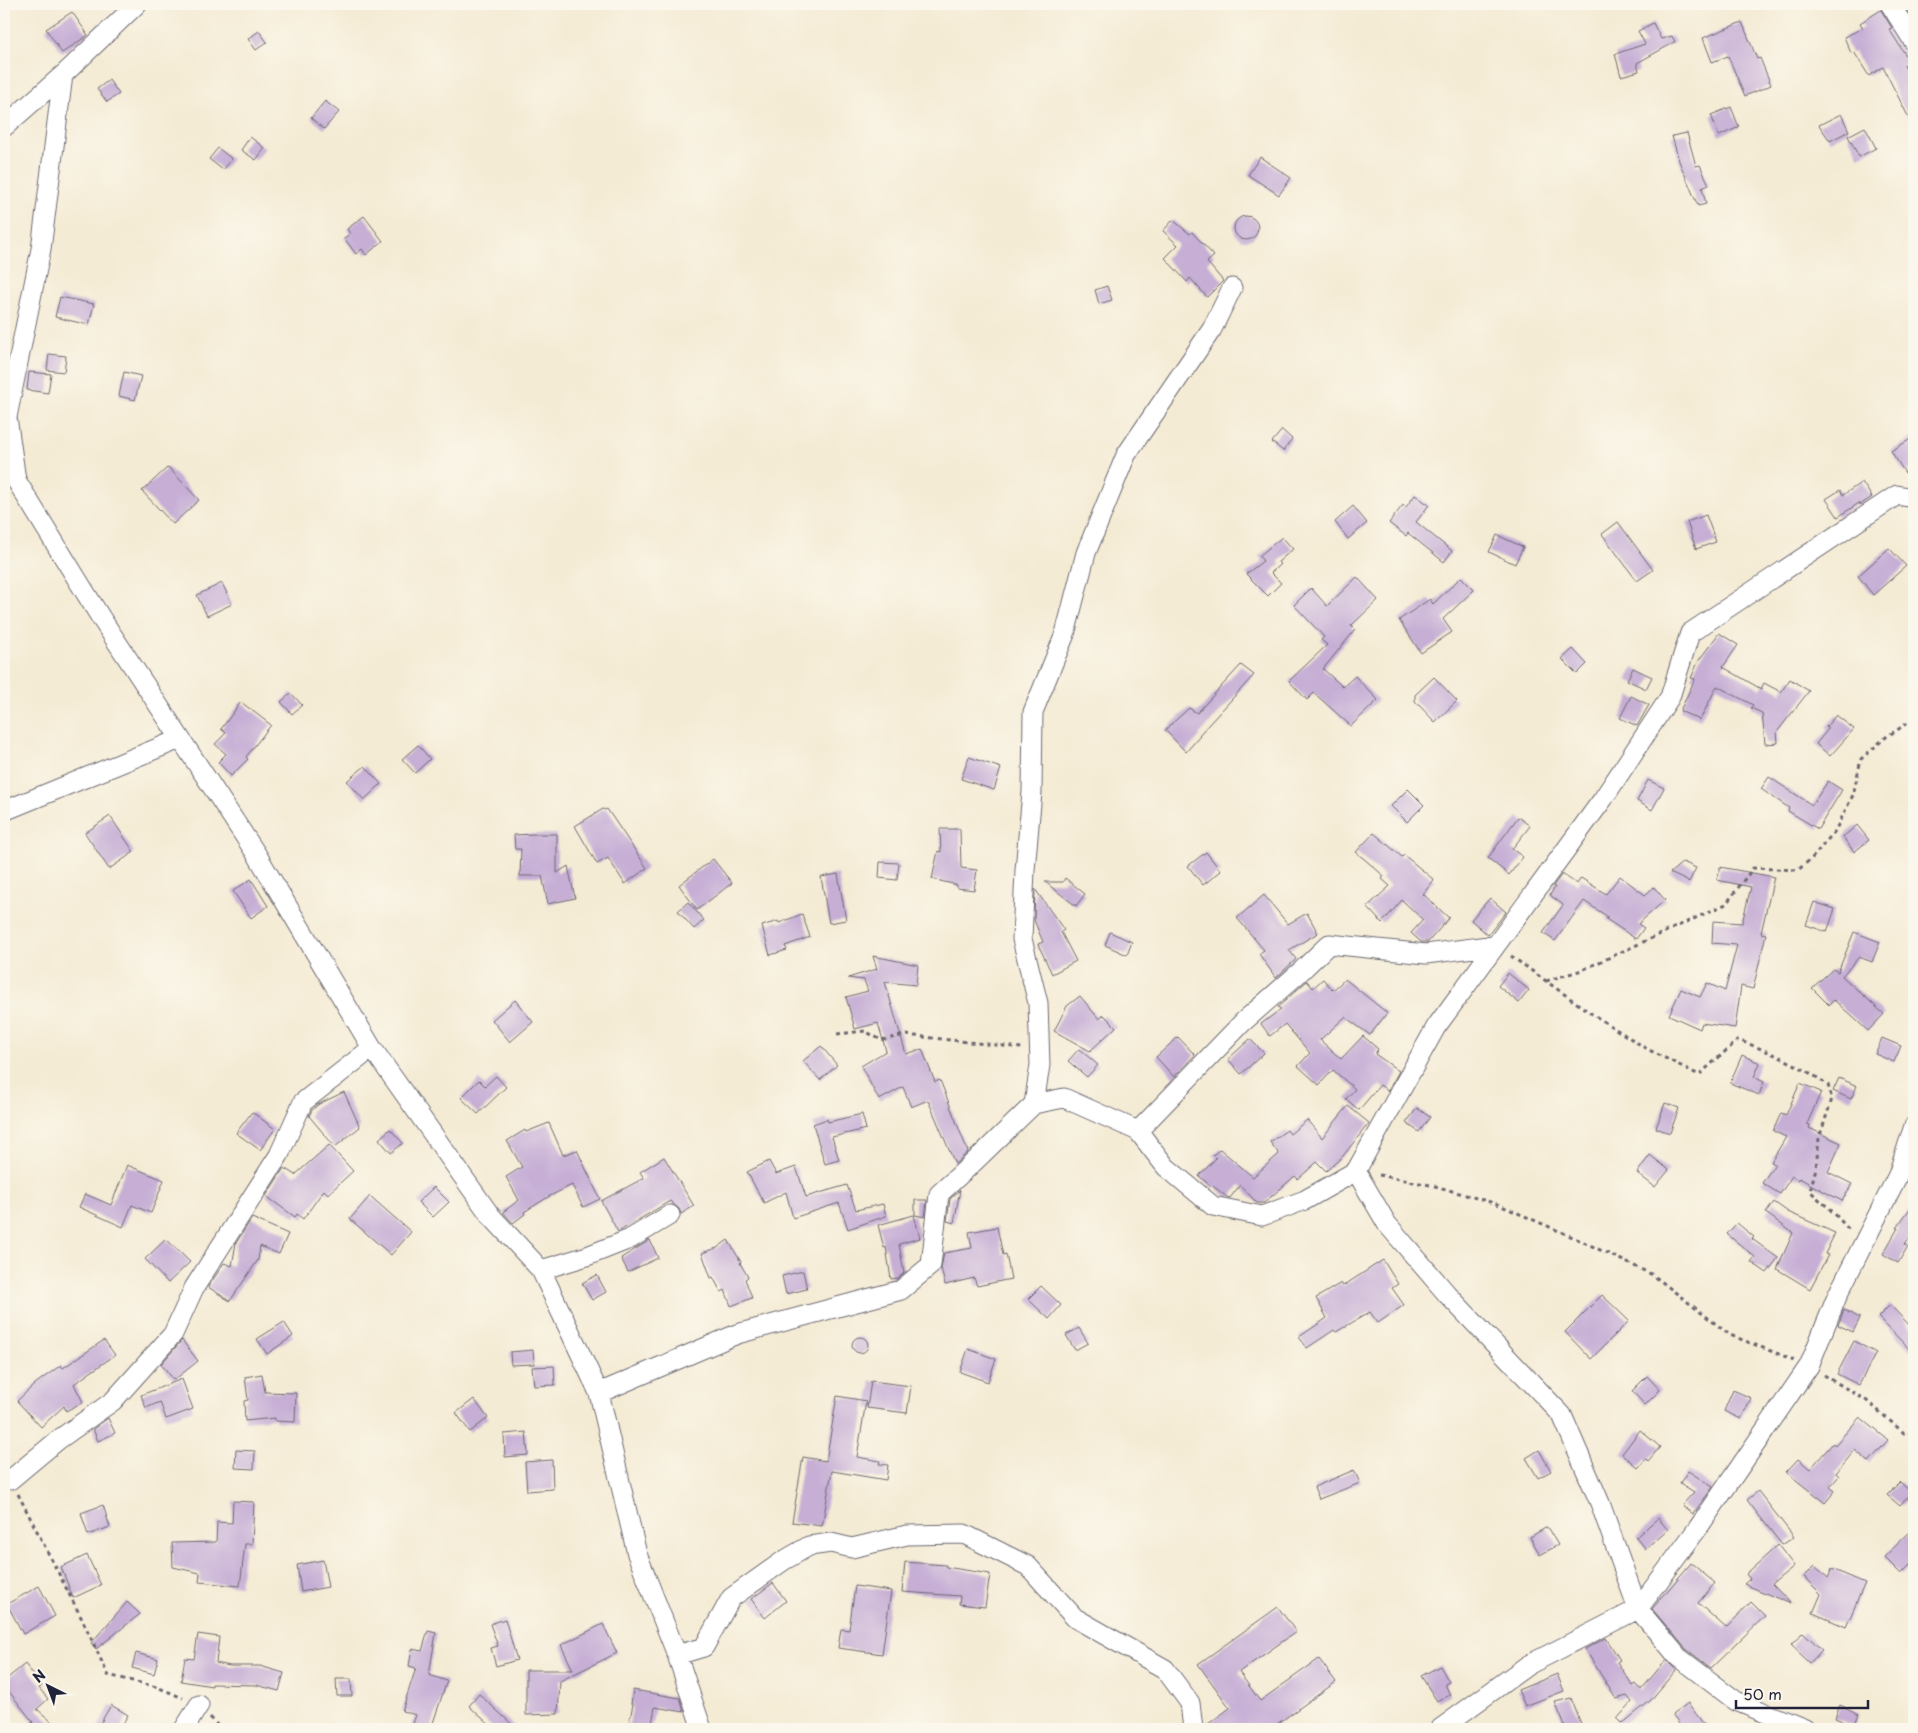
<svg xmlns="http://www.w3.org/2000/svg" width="1918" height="1733" viewBox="0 0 1918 1733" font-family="'Playpen Sans',sans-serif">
	<rect width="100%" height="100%" fill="#fbf7ec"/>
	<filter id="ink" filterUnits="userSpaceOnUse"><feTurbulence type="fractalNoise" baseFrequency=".02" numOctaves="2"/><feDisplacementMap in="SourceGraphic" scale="10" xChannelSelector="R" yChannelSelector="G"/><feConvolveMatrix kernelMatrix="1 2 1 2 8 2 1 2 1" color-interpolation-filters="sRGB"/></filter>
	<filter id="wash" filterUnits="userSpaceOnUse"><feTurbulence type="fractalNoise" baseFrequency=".0096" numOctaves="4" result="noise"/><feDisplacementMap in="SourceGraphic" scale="20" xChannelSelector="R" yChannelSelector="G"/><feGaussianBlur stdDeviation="1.12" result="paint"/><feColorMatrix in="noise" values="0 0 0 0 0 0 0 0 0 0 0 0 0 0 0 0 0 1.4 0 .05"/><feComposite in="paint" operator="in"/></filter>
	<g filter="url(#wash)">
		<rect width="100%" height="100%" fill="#f4ebd4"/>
		<g id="blocks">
			<!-- building -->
			<path fill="#c6aed5" d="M1903 4H1914V13L1910 15Z
				M1881 10 1892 28 1889 29 1910 62 1904 65 1914 85V128L1883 67 1869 76 1854 52 1851 53 1844 37 1863 28 1860 23Z
				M72 12 88 35 62 53 46 29Z
				M1742 22 1757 59 1760 58 1771 85 1745 96 1728 56 1712 62 1703 38Z
				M1653 23 1661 39 1672 36 1675 42 1637 63 1639 71 1621 76 1615 54 1645 44 1638 31Z
				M259 31 267 42 256 50 248 39Z
				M109 80 119 94 107 102 97 89Z
				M325 101 339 112 324 129 311 118Z
				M1731 107 1739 127 1719 136 1711 115Z
				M1841 114 1849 131 1830 141 1819 125Z
				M1865 127 1876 148 1859 157 1848 136Z
				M1687 133 1696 166 1700 165 1709 185 1702 188 1706 204 1698 206 1679 161 1672 136Z
				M250 137 265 148 256 160 241 150Z
				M218 148 232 159 223 170 209 159Z
				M1260 157 1291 178 1279 195 1248 175Z
				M1234 228a12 12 0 1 1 24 0a12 12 0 1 1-24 0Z
				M364 216 383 241 366 255 362 249 356 254 344 238 350 234 347 229Z
				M1173 220 1190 234 1192 232 1214 256 1207 262 1223 281 1207 297 1190 278 1187 282 1165 258 1178 245 1163 231Z
				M1107 286 1112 300 1099 304 1095 290Z
				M60 297 94 304 89 325 55 317Z
				M49 354 66 356 64 372 47 370Z
				M29 372 51 374 48 393 27 390Z
				M124 372 141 376 135 400 119 396Z
				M1282 430 1292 439 1283 451 1272 442Z
				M1914 437V467L1905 473 1891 451Z
				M168 467 199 500 173 524 142 491Z
				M1862 482 1872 497 1860 505 1859 503 1838 517 1826 499 1840 490 1843 495Z
				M1415 495 1429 505 1416 522 1452 551 1444 562 1408 533 1406 536 1389 523 1403 505 1406 507Z
				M1353 506 1367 523 1348 539 1335 522Z
				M1706 515 1716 542 1696 549 1687 522Z
				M1618 522 1653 570 1637 581 1602 534Z
				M1497 535 1523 547 1515 564 1489 552Z
				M1282 537 1293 549 1278 562 1280 564 1271 573 1281 583 1268 596 1246 574 1263 561 1259 556Z
				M1889 548 1906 566 1873 595 1858 576Z
				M1357 577 1378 600 1351 626 1355 630 1323 669 1343 687 1355 676 1378 700 1351 726 1314 693 1307 700 1289 681 1327 645 1321 640 1324 637 1294 605 1311 588 1327 606Z
				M1461 577 1474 590 1443 619 1452 632 1421 653 1399 620 1430 599 1433 604Z
				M222 583 232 604 207 616 197 595Z
				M1719 633 1738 645 1723 667 1761 689 1764 683 1781 692 1790 679 1809 691 1777 732 1778 743 1765 744 1762 713 1751 708 1753 705 1717 686 1700 720 1680 711 1695 679 1691 678 1699 660Z
				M1573 649 1587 664 1577 674 1562 659Z
				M1241 665 1254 675 1199 735 1200 736 1186 752 1165 730 1189 708 1197 713Z
				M1633 668 1652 677 1646 689 1627 680Z
				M1434 677 1457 701 1435 722 1415 701V695Z
				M291 693 302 705 292 714 281 702Z
				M1631 696 1649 705 1637 726 1620 718Z
				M241 702 271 725 246 757 248 759 231 776 218 762 226 754 215 744 226 733 221 729Z
				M1836 715 1854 729 1830 756 1816 744 1828 729 1826 727Z
				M418 745 430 759 415 773 402 759Z
				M969 757 1001 768 994 790 961 779Z
				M365 766 381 784 364 800 347 781Z
				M1769 777 1812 805 1828 781 1842 790 1818 829 1788 811 1789 808 1761 789Z
				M1648 780 1664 788 1652 810 1637 801Z
				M1408 789 1424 805 1407 822 1391 806Z
				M603 809 605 810 607 809 647 868 625 884 608 858 597 864 575 826Z
				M110 816 134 852 109 869 85 833Z
				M1518 817 1530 826 1512 849 1523 857 1509 875 1488 858Z
				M1857 825 1869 840 1854 852 1843 837Z
				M940 829H960L961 868 977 870 974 890 957 888V885L932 879 938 851 941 852Z
				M1374 833 1402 857 1404 855 1434 880 1423 894 1449 918 1428 942H1421L1411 933 1423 920 1402 900 1382 923 1367 907 1390 886 1382 879 1384 876 1356 852Z
				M534 834H557V873L568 866 575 898 548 904 542 876H520L521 849H515L514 835Z
				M1206 852 1221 871 1203 885 1188 866Z
				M713 859 732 883 697 910 679 885Z
				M880 862 899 863 897 880 879 878Z
				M1683 862 1696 868 1689 882 1670 873Z
				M1720 867 1774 877 1761 933 1766 934 1753 989 1741 986 1735 1028 1702 1023 1700 1029 1669 1015 1681 989 1700 997 1707 983 1725 991 1737 945 1712 943 1713 921 1742 923 1751 887 1717 880Z
				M838 874 846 920 829 923 821 877Z
				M1562 874 1577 884 1581 878 1606 894 1620 876 1645 895 1654 887 1665 900 1638 924 1644 928 1636 939 1606 919 1608 917 1584 901 1555 941 1543 933 1563 905 1550 895 1555 887 1553 886Z
				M1065 878 1085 894 1076 906 1045 882H1063Z
				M251 879 268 906 251 918 233 891Z
				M1035 889 1064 930 1061 932 1076 961 1052 974 1038 944 1043 942 1034 920Z
				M1264 895 1288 924 1307 913 1318 933 1289 950 1296 959 1276 978 1259 954 1264 950 1237 918Z
				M1490 898 1506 912 1488 935 1471 920Z
				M688 902 704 920 694 929 678 911Z
				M1814 902 1835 909 1827 932 1806 925Z
				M802 914 810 937 785 946 787 950 770 955 762 926 778 921 779 923Z
				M1110 932 1132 942 1127 955 1105 945Z
				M1854 932 1880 942 1872 962 1859 957 1842 976 1884 1014 1868 1031 1834 1000 1829 1005 1812 988 1833 969 1838 972Z
				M873 956 918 965 916 985 885 982 906 1054 922 1049 935 1082 940 1080 968 1152 955 1164 928 1100 911 1107 903 1087 879 1100 861 1066 886 1051 878 1023 855 1029 846 997 868 991 864 980 848 978 877 969Z
				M1508 973 1529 990 1519 1003 1498 986Z
				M1323 979 1333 990 1345 979 1387 1013 1370 1035 1345 1017 1320 1040 1341 1059 1363 1036 1378 1049 1375 1054 1399 1071 1388 1091 1380 1085 1359 1110 1346 1099 1355 1089 1333 1070 1319 1085 1298 1066 1310 1053 1285 1024 1270 1036 1261 1024 1281 1009 1278 1007 1307 981 1313 988Z
				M1080 996 1099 1019 1104 1015 1116 1027 1090 1051 1054 1031 1067 1006Z
				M515 1000 533 1022 510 1042 492 1020Z
				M1178 1037 1195 1055 1174 1077 1156 1057Z
				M1882 1038 1901 1046 1894 1062 1875 1054Z
				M1250 1039 1264 1053 1241 1074 1228 1059Z
				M821 1046 837 1065 820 1080 803 1061Z
				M1079 1049 1098 1065 1087 1077 1068 1061Z
				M1742 1055 1760 1063 1754 1077 1764 1082 1759 1095 1730 1083Z
				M496 1076 506 1087 478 1114 461 1098 479 1080 485 1086Z
				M1839 1078 1857 1086 1851 1099 1833 1091Z
				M1800 1083 1821 1092 1807 1124 1810 1125 1809 1128 1841 1143 1828 1172 1852 1184 1842 1201 1799 1178 1798 1180 1792 1176 1780 1194 1762 1183 1775 1164 1771 1162 1786 1137 1773 1131 1781 1113 1786 1115Z
				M344 1092 360 1127 335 1147 309 1116 312 1110 319 1104Z
				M1665 1103 1679 1108 1670 1133 1656 1128Z
				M1348 1106 1369 1123 1343 1156 1326 1171 1317 1162 1298 1179 1295 1176 1264 1203H1257L1240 1185 1230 1198 1227 1197 1213 1186 1212 1187 1199 1176 1216 1158 1213 1155 1220 1149 1253 1177 1279 1154 1270 1142 1287 1130 1290 1134 1307 1120 1322 1138Z
				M1417 1108 1430 1117 1419 1132 1406 1123Z
				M252 1112 275 1129 260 1150 236 1133Z
				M862 1114 866 1129 832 1137 839 1160 825 1164 813 1124 827 1119 828 1122Z
				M549 1123 563 1155 577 1150 600 1199 583 1207 572 1185 550 1196 524 1212 525 1214 513 1223 503 1212 519 1200 506 1177 522 1167 507 1141 525 1130 526 1132Z
				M390 1129 403 1143 391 1153 379 1139Z
				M329 1145 353 1171 328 1194 324 1190 303 1219 297 1214 295 1217 266 1196 284 1168 295 1175Z
				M1650 1155 1669 1170 1655 1187 1637 1173Z
				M664 1157 694 1206 681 1214 679 1209 670 1201 618 1232 601 1201 644 1178 640 1172Z
				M769 1161 776 1174 796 1167 806 1197 847 1185 856 1210 883 1204 886 1216 848 1229 839 1203 793 1218 786 1192 764 1203 747 1172Z
				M127 1165 164 1180 151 1213 132 1205 123 1227 79 1207 85 1194 111 1205Z
				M434 1187 449 1202 433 1217 418 1202Z
				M960 1190 954 1223 947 1221 950 1199Z
				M370 1196 411 1232 391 1255 350 1219Z
				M915 1200H927L925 1217 915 1215Z
				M1774 1202 1788 1212 1835 1233 1825 1254 1828 1255 1810 1289 1777 1269 1793 1233 1766 1213Z
				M1914 1203V1231L1905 1244 1908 1246 1898 1263 1883 1254 1898 1228H1896Z
				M914 1215 920 1238 899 1244 904 1273 898 1278 891 1279 886 1247 884 1248 878 1225Z
				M252 1218 288 1234 279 1254 260 1246 258 1260 230 1301 208 1287 224 1263 232 1266 236 1243Z
				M1737 1223 1754 1237 1752 1239 1778 1258 1767 1273 1751 1262 1755 1257 1727 1234Z
				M997 1227 1003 1255 1006 1254 1011 1279 977 1286 974 1278 945 1285 941 1268 944 1253 972 1248 969 1232Z
				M166 1239 190 1262 168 1283 145 1259Z
				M650 1240 658 1258 628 1272 621 1258Z
				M728 1240 741 1262 740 1263 748 1277 745 1279 752 1298 731 1306 725 1290 721 1292 713 1277 711 1278 702 1253 717 1248Z
				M1383 1260 1398 1284 1392 1288 1404 1305 1378 1323 1370 1312 1336 1332 1334 1330 1307 1348 1299 1337 1327 1318 1316 1298 1341 1283 1343 1286Z
				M803 1271 807 1289 786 1294 782 1276Z
				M597 1275 606 1292 592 1300 582 1283Z
				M1041 1286 1061 1305 1049 1319 1028 1299Z
				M1602 1295 1629 1321 1591 1359 1565 1332Z
				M1890 1305 1914 1330V1354L1878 1317Z
				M1844 1310 1860 1318 1853 1332 1838 1325Z
				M284 1322 293 1336 267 1354 257 1339Z
				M1079 1328 1088 1343 1075 1350 1066 1335Z
				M852 1345a8 8 0 1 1 16 0a8 8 0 1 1-16 0Z
				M104 1340 115 1355 74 1384 83 1402 66 1411 64 1406 41 1427 17 1401 35 1384 61 1365 63 1368Z
				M182 1340 198 1361 174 1380 161 1364Z
				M1854 1341 1876 1353 1859 1385 1837 1374Z
				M968 1349 996 1359 988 1382 960 1372Z
				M533 1350 534 1364 511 1365 510 1352Z
				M554 1366 555 1385 534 1386 532 1367Z
				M262 1374 265 1392 296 1393 295 1422 275 1421V1418L245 1421 244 1401 248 1400 245 1377Z
				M1647 1376 1660 1390 1645 1405 1632 1391Z
				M182 1379 193 1409 166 1419 160 1402 146 1408 141 1395Z
				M871 1381 911 1386 907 1413 867 1408Z
				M1733 1390 1751 1398 1741 1419 1724 1411Z
				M837 1396 866 1401 857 1457 880 1461 879 1464 888 1465 886 1480 832 1471 822 1526 792 1522 803 1457 826 1461Z
				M474 1399 488 1418 470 1432 456 1413Z
				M1860 1417 1888 1440 1869 1462 1855 1450 1836 1473 1839 1476 1830 1487 1835 1491 1825 1503 1786 1472 1798 1459 1810 1469 1833 1443 1835 1445Z
				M108 1418 115 1433 98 1441 93 1429Z
				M1640 1430 1660 1447 1648 1461 1646 1459 1638 1468 1622 1454Z
				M526 1432 528 1455 505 1457 504 1434Z
				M236 1450 255 1451 254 1469 235 1468Z
				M1539 1450 1551 1471 1538 1478 1526 1458Z
				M552 1460 553 1489 527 1491 525 1462Z
				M1354 1470 1360 1483 1319 1499 1314 1487Z
				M1688 1471 1713 1487 1693 1514 1682 1505 1694 1492 1680 1483Z
				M1900 1482 1912 1493 1900 1506 1887 1495Z
				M1758 1491 1794 1537 1782 1545 1747 1500Z
				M233 1501 254 1502 252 1544H245L240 1586 199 1582 200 1573 173 1567 172 1543 216 1542 217 1522 232 1523Z
				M103 1505 110 1527 88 1535 81 1513Z
				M1658 1518 1668 1530 1646 1549 1636 1537Z
				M1547 1527 1558 1545 1540 1555 1530 1537Z
				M1914 1528V1561L1901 1574 1884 1557Z
				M1778 1545 1794 1566 1772 1584 1791 1604 1744 1584 1750 1579 1746 1574Z
				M87 1555 101 1585 73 1598 61 1567Z
				M323 1560 328 1587 301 1592 297 1565Z
				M905 1562 946 1565V1567L990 1574 985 1607 959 1604 960 1596 902 1592Z
				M1691 1563 1715 1583 1698 1603 1726 1628 1751 1602 1765 1616 1711 1668 1686 1649 1652 1609Z
				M1815 1566 1828 1578 1832 1569 1865 1583 1846 1627 1813 1613 1821 1594 1804 1577Z
				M773 1583 786 1601 765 1618 751 1599Z
				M39 1586 55 1616 23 1634 7 1604Z
				M855 1586 891 1591 882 1654 838 1648 841 1629 849 1630Z
				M127 1602 140 1614 96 1649 91 1643Z
				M1278 1607 1296 1632 1239 1672 1260 1701 1319 1659 1336 1682 1270 1729H1204V1727L1230 1708 1198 1664Z
				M505 1619 517 1660 496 1666 491 1648 498 1646 490 1624Z
				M603 1624 617 1653 560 1681 558 1714 526 1715V1670H573L561 1645Z
				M428 1631 436 1633 429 1675 447 1681 431 1729H411L416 1715 402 1711 416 1668 409 1666 412 1649 422 1651Z
				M1803 1632 1822 1650 1810 1663 1791 1645Z
				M198 1634 219 1637 216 1663 230 1666H260L284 1673 279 1691 256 1685 212 1684V1686L181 1681 185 1658 194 1659Z
				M1606 1638 1620 1660 1617 1662 1633 1686 1636 1684 1641 1690 1666 1660 1676 1670 1650 1701 1622 1724 1617 1719 1632 1702 1627 1696 1616 1699 1585 1649Z
				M136 1653 158 1659 154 1674 132 1668Z
				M25 1664 42 1686 39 1688 48 1699 37 1709 60 1729H26L33 1722 4 1685V1681Z
				M1440 1666 1449 1682 1445 1684 1450 1695 1437 1701 1421 1676Z
				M1557 1674 1564 1691 1525 1706 1518 1690Z
				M336 1679H351L352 1696H337Z
				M633 1690 680 1698 684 1712 655 1707 651 1729H628L633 1704H631Z
				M479 1694 517 1729H494L469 1706Z
				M1571 1698 1583 1729H1566L1555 1702Z
				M1688 1703 1697 1715 1707 1729H1683L1672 1715Z
				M111 1705 128 1715 120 1729H97Z
				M1840 1705 1859 1714 1854 1726 1835 1718Z"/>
		</g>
	</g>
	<g filter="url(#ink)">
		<use href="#blocks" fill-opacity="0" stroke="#6c6871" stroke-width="1"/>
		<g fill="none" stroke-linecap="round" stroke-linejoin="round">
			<defs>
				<path id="minor" d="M1890 4 1914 42
					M63 75 41 249 7 417 16 480 101 618 257 855 372 1048 490 1215 541 1270 599 1393 637 1554 677 1655 702 1729
					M4 127 63 75 137 4
					M4 811 180 739
					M1034 1104 1040 1065 1038 1003 1022 939 1025 870 1032 792 1033 712 1065 634 1086 553 1126 455 1212 329 1232 288
					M1138 1131 1243 1022 1300 972 1329 944 1426 954 1496 945
					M1356 1171 1387 1224 1447 1294 1562 1415 1600 1503 1638 1609 1678 1657 1736 1701 1805 1729
					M541 1270 587 1256 630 1239 670 1215
					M599 1393 737 1334 901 1290 931 1265 939 1194 976 1160 1034 1104 1064 1098 1138 1131 1166 1167 1213 1206 1262 1216 1305 1200 1356 1171 1436 1027 1603 799 1670 697 1690 633 1897 495 1914 498
					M10 1480 58 1440 113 1401 173 1334 194 1288 279 1155 303 1102 372 1048
					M677 1655 704 1647 731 1598 783 1561 809 1546 831 1543 852 1548 907 1535 964 1534 1028 1566 1075 1618 1165 1669 1190 1703 1193 1729
					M184 1729 199 1705
					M1440 1729 1528 1665 1638 1609 1698 1528 1809 1366 1838 1294 1898 1175 1914 1126"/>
			</defs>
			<!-- minor casing -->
			<use href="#minor" stroke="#6c6871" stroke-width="21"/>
			<!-- path -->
			<path stroke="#6c6871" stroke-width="3" stroke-dasharray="4 4" stroke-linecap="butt" d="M1511 956 1592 1014 1647 1049 1699 1075 1738 1040C1771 1052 1800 1065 1828 1085L1832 1099 1819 1138 1816 1168 1810 1191 1834 1213 1850 1231
				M1546 981 1582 970 1726 904 1753 868 1798 870 1812 858 1835 831 1853 795 1861 759 1886 737 1914 719
				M837 1034 865 1031 881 1040 906 1035 1022 1048
				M1379 1175 1435 1186 1497 1204 1575 1238 1653 1275 1730 1335 1794 1360
				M1824 1375 1867 1401 1904 1433 1914 1432
				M18 1494 83 1621 108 1675 157 1687 183 1698
				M210 1717 219 1727 230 1729"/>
			<!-- minor -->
			<use href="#minor" stroke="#fff" stroke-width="19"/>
		</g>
	</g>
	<!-- margin -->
	<rect width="1918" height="1733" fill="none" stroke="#fbf7ec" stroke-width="20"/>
	<!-- north arrow -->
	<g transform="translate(48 1686) rotate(318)" stroke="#fbf7ec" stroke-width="4" paint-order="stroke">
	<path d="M0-4L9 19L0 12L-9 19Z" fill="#22223b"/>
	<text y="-8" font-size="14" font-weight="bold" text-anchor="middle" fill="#22223b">N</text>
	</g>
	<!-- scale -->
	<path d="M1736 1700v8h132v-8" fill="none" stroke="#22223b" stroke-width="2.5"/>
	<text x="1743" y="1700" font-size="15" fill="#22223b" stroke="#fbf7ec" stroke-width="4" paint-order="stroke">50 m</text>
</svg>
